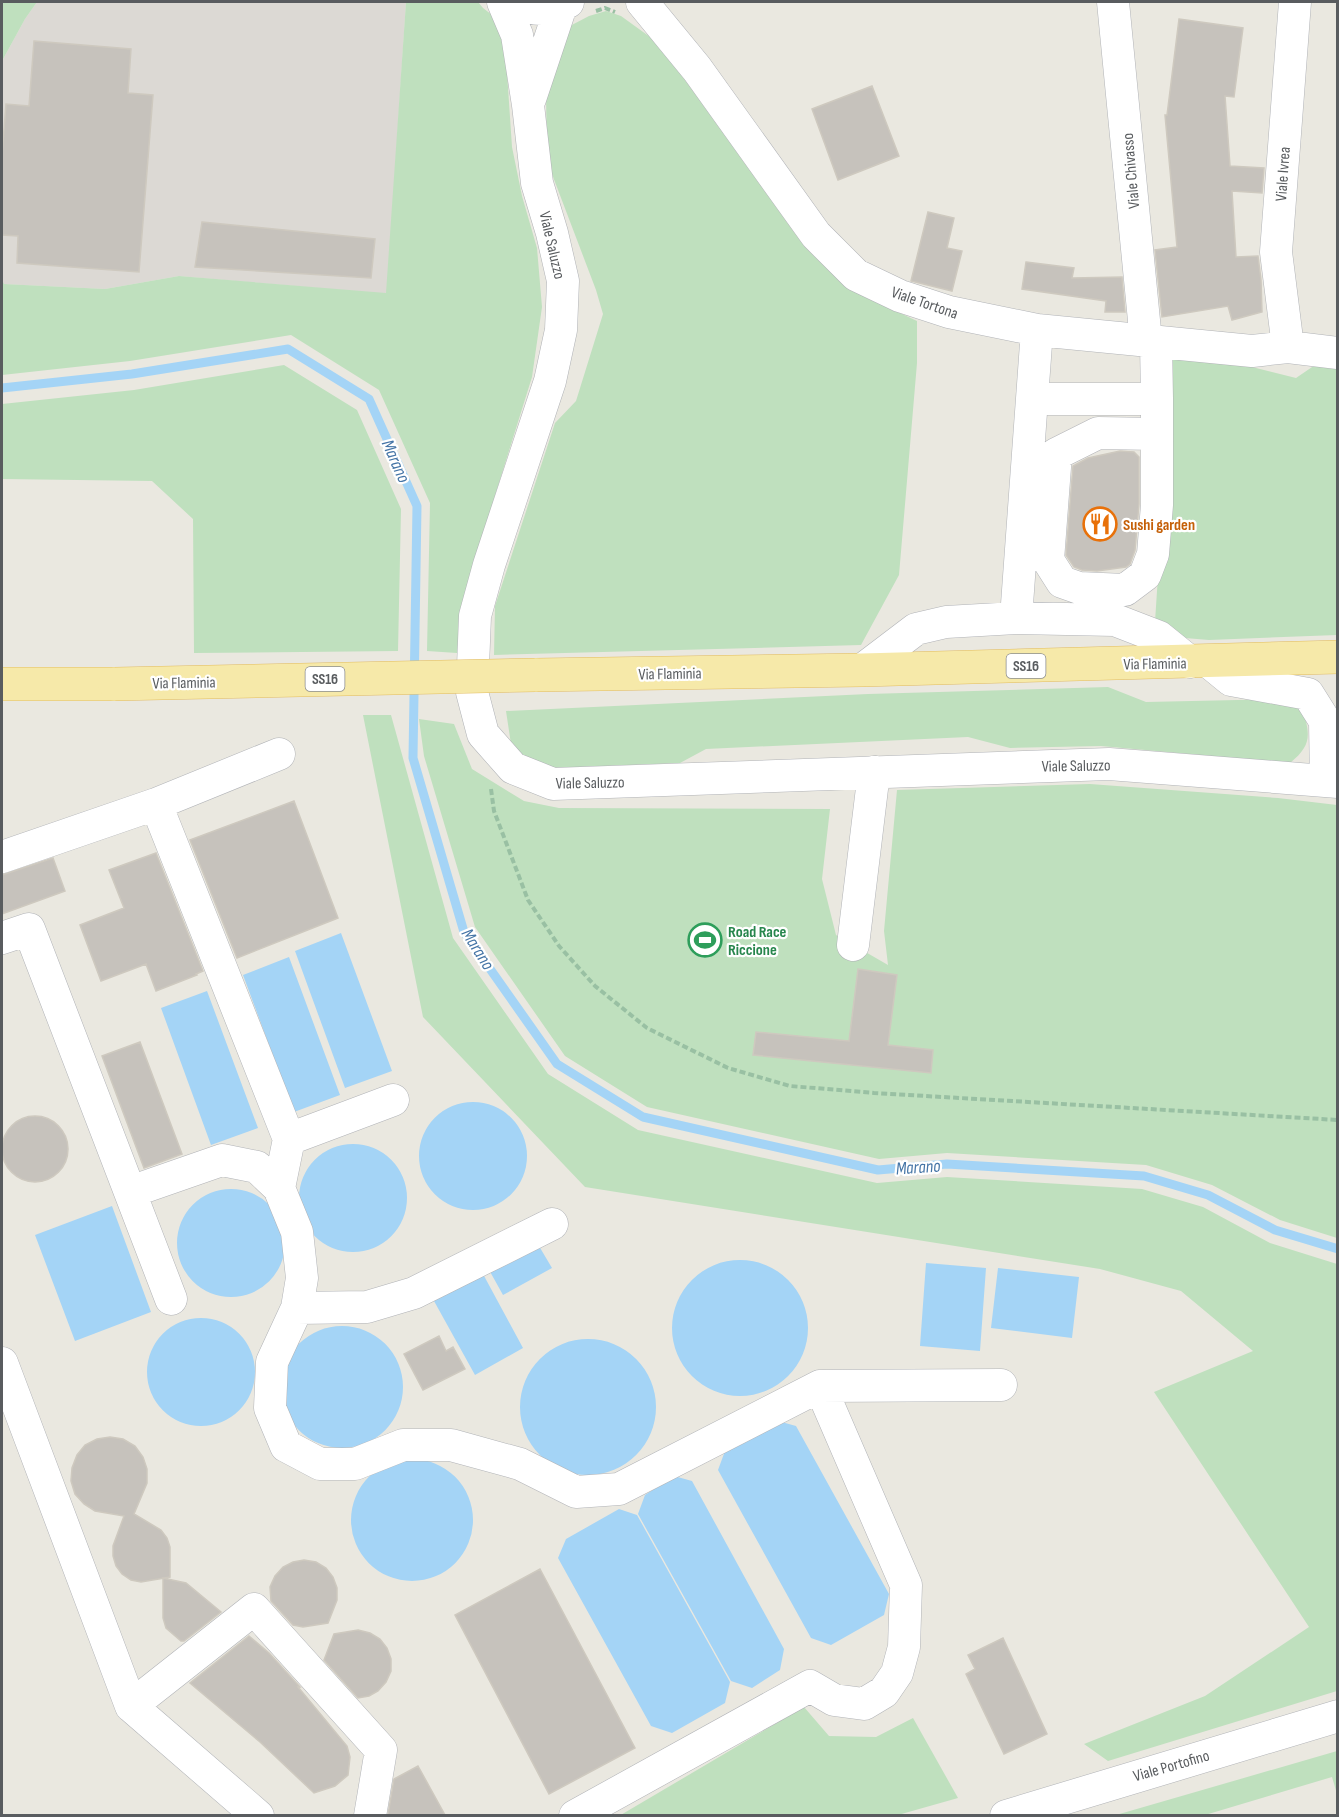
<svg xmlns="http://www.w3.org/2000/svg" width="1339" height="1817" viewBox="0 0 1339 1817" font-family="'Sofia Sans Condensed',sans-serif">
	<rect width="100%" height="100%" fill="#eae8e0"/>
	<!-- industrial -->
	<path fill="#dcd9d4" d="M37 2H406L387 294 179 276 105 289 3 284 2 280V61L25 19Z"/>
	<!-- green -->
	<path fill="#bfe0be" d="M2 2H37L25 19 2 61Z
		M406 2H478L483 8 501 22 505 43 512 147 522 196 537 248 542 307 532 377 465 592 457 653 427 651 430 503 379 390 291 335 130 361 2 375V280L4 284 105 289 179 276 386 293Z
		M606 11 621 16 650 37 685 80 804 246 847 288 917 321V363L899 575 861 645 494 655 495 606 555 423 576 401 603 314 596 290 547 161 546 94 568 27 589 16Z
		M1172 359 1252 367 1296 378 1318 363 1337 365V635L1209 640 1185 638 1155 622Z
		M284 365 357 410 401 509 398 651 194 653 193 519 152 481 2 479V404L134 390Z
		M1108 687 1146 702 1285 699 1303 710C1310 735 1312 745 1290 763L1101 746 1010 748 968 737 706 749 680 763 554 768 528 760 511 744 506 711 868 694Z
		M363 715H391L453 938 548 1074 638 1130 877 1183 947 1177 1142 1189 1203 1207 1270 1243 1337 1264V1691L1108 1761 1084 1744 1205 1696 1309 1627 1154 1392 1253 1351 1181 1291 1100 1269 585 1187 423 1017Z
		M419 719 454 724 472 769 524 801 559 808 830 809 822 879 836 935 888 965 884 931 897 790 1090 784 1278 798 1337 805V1238L1280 1220 1212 1185 1146 1165 947 1153 879 1159 647 1107 565 1056 475 927 424 756Z
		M804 1707 829 1736 876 1737 913 1718 958 1798 898 1815 619 1816Z
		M1337 1751V1794L1332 1777 1205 1815H1116Z"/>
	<!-- water -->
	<path fill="#a4d4f6" d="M341 933 392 1071 345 1088 295 951Z
		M289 957 340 1095 294 1112 243 975Z
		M207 991 258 1128 211 1145 161 1008Z
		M419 1156a54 54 0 1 1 108 0a54 54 0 1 1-108 0Z
		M299 1198a54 54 0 1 1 108 0a54 54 0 1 1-108 0Z
		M177 1243a54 54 0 1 1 108 0a54 54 0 1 1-108 0Z
		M112 1206 151 1312 75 1341 35 1235Z
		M536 1241 552 1268 503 1295 488 1268Z
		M672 1328a68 68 0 1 1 136 0a68 68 0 1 1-136 0Z
		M926 1263 986 1268 980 1351 920 1346Z
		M998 1268 1079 1277 1072 1338 991 1328Z
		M483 1274 523 1348 475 1375 434 1301Z
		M147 1372a54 54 0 1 1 108 0a54 54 0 1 1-108 0Z
		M281 1387a61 61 0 1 1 122 0a61 61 0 1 1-122 0Z
		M520 1407a68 68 0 1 1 136 0a68 68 0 1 1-136 0Z
		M778 1421 796 1426 889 1594 884 1615 831 1645 811 1638 718 1470 725 1451Z
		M351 1520a61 61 0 1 1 122 0a61 61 0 1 1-122 0Z
		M674 1476 692 1481 784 1649 780 1670 752 1688 731 1681 638 1514 645 1495Z
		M619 1509 637 1515 730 1682 725 1703 672 1733 651 1726 558 1558 566 1539Z"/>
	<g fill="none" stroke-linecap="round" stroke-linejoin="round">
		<!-- stream -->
		<path stroke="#a4d4f6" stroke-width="9" d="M2 388 132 374 288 349 369 399 417 506 413 758 464 932 557 1064 643 1117 878 1170 947 1164 1144 1176 1208 1195 1275 1230 1338 1249"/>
	</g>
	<!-- building -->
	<path fill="#c6c2bc" stroke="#cec9bf" stroke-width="1.5" d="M1179 19 1243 28 1234 97 1225 96 1230 166 1264 168 1262 193 1232 191 1236 257 1258 256 1261 280 1262 312 1232 320 1228 306 1162 317 1155 250 1177 247 1165 115H1167Z
		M34 41 131 49 128 93 153 95 139 272 17 263 18 236 2 235V155L6 104 29 106Z
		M872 86 899 156 838 180 812 109Z
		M928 212 954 218 947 248 962 251 952 291 911 281Z
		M202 222 375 239 371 278 195 267Z
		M1026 262 1074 268 1072 278 1122 277 1125 312H1105L1106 301 1022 289Z
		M1120 451 1134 452 1139 457V504L1135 550 1130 564 1126 567 1097 571 1082 570 1074 567 1066 555 1073 466 1088 458Z
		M294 801 338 918 237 958 190 840Z
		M156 853 203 971 196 974 197 975 156 991 146 964 101 981 80 925 124 908 109 870Z
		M53 858 65 891 2 914V875Z
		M858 969 897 975 888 1045 933 1050 931 1073 753 1055 756 1032 849 1041Z
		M140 1042 182 1154 144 1168 102 1056Z
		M2 1149a33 33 0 1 1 66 0a33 33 0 1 1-66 0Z
		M439 1336 446 1351 453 1347 465 1369 423 1390 404 1354Z
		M110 1437 123 1439 135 1446 143 1457 147 1469V1483L134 1514 161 1530 167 1538 170 1547V1577L141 1582 131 1580 122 1574 116 1566 113 1556V1546L124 1516 95 1511 84 1504 75 1494 71 1481 72 1468 77 1455 85 1445 97 1439Z
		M304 1560 316 1562 326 1568 333 1577 337 1588V1600L328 1623 303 1627 293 1625 271 1601 270 1587 275 1576 283 1567 293 1562Z
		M540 1569 635 1748 549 1794 455 1615Z
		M163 1578 186 1583 221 1612 184 1641H181L166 1628 163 1618Z
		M358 1630 370 1633 380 1639 387 1648 391 1659V1671L386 1682 378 1691 369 1696 358 1698 324 1660 334 1634Z
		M249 1636 269 1653 300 1687H298L347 1746 350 1757 348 1775 335 1786 314 1793 260 1742 190 1683Z
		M1003 1638 1047 1734 1004 1754 966 1674 975 1669 968 1655Z
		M418 1766 445 1815H388L394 1779Z"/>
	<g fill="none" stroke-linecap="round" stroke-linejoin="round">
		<defs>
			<path id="minor" d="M503 2 517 35 528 105 537 183 552 233 563 281 561 330 550 381 489 565 475 616 472 692 483 734 513 768 553 784 1109 764 1338 782
				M512 2C530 10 550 12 568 2
				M642 2 697 69 816 235 856 275 900 296 949 312 1037 330 1252 351 1288 347 1338 353
				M1113 2 1146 341
				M530 99 561 6
				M1288 347 1276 252 1295 2
				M1032 399H1157L1156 342
				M1157 399V505L1153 554 1145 575 1125 590 1079 588 1062 582 1048 560 1056 454 1098 433 1157 434
				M1016 618 1037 330
				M1209 662 1231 680 1308 694 1325 721 1326 781
				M862 670 916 629 946 622 1016 618 1115 620 1159 637 1190 662
				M279 754 156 804 289 1139 279 1188
				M2 857 156 804
				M2 938 29 929 171 1299
				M853 945 874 772
				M289 1139 393 1100
				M130 1192 222 1160 257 1167 279 1188 297 1232 302 1278 297 1308 272 1362 270 1408 286 1446 320 1464H355L403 1445H451L520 1464 576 1492 619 1489 820 1386 906 1585 904 1647 897 1673 884 1692 864 1704 834 1700 810 1686 575 1816
				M297 1308 367 1307 414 1293 552 1224
				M2 1363 131 1706 254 1609 381 1750 370 1816
				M820 1386 1001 1385
				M131 1706 258 1816
				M1006 1816 1338 1716"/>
			<path id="major" d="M535 675 862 670 1338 657
				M2 684H115"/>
		</defs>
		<!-- minor casing -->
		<use href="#minor" stroke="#b1b3b7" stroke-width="33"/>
		<!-- major casing -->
		<use href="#major" stroke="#e2bc61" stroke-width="34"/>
		<!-- path -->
		<path stroke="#99c0a3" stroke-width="4" stroke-dasharray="6 3" stroke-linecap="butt" d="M596 11 605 8 615 12
			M491 789 494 811 528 900 559 946 595 986 647 1028 728 1068 790 1086 874 1093 1338 1120"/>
		<!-- minor -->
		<use href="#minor" stroke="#fff" stroke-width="32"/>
		<!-- major -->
		<use href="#major" stroke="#f6e9a9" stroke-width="33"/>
		<defs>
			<path id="major-bridge" d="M115 684 535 675"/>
		</defs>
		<!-- major-bridge casing -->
		<use href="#major-bridge" stroke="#e2bc61" stroke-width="34" stroke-linecap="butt"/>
		<!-- major-bridge -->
		<use href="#major-bridge" stroke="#f6e9a9" stroke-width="33"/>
	</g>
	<!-- icons -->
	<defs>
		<symbol id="restaurant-ring" viewBox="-11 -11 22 22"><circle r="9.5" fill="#fff" stroke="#e8710a" stroke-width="1.5"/><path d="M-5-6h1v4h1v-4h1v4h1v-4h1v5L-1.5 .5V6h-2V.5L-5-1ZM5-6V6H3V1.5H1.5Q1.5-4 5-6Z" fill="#e8710a"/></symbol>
		<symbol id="stadium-ring" viewBox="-11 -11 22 22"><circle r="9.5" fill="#fff" stroke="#2e9e5b" stroke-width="1.5"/><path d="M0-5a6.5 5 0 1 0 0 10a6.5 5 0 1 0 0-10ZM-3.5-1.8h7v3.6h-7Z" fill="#2e9e5b"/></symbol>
	</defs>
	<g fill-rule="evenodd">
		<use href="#restaurant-ring" x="1081" y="505" width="38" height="38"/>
		<use href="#stadium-ring" x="686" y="921" width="38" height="38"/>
	</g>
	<g text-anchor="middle" stroke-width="4.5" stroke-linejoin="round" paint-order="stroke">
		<!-- shield labels -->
		<g fill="#fff" stroke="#8b8d8f" stroke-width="1.5">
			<rect x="1006.5" y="654" width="39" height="24" rx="4.5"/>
			<rect x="305.5" y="667" width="39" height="24" rx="4.5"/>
		</g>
		<g font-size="15" font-weight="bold" fill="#595c5f">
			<text x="1026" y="671">SS16</text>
			<text x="325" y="684">SS16</text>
		</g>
		<!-- street labels -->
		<g font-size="16" fill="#595c5f" stroke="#fff">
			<text transform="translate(1130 171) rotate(-95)" y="6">Viale Chivasso</text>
			<text transform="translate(1282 174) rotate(-86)" y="6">Viale Ivrea</text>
			<text transform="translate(553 245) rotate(77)" y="6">Viale Saluzzo</text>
			<text transform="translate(925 302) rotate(19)" y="6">Viale Tortona</text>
			<text transform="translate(1155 663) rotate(-1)" y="6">Via Flaminia</text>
			<text transform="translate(670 673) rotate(-1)" y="6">Via Flaminia</text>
			<text transform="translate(184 682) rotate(-1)" y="6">Via Flaminia</text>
			<text transform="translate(1076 765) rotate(-1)" y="6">Viale Saluzzo</text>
			<text transform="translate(590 782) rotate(-1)" y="6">Viale Saluzzo</text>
			<text transform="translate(1171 1765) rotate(-16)" y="6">Viale Portofino</text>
		</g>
		<!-- food labels -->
		<g font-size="16" font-weight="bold" fill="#c56008" stroke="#fff" text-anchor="start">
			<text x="1123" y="530">Sushi garden</text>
		</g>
		<!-- leisure labels -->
		<g font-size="16" font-weight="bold" fill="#27864d" stroke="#fff" text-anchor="start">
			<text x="728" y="937">Road Race<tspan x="728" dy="18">Riccione</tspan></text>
		</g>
		<!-- water labels -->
		<g font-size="18" font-style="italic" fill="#4575a6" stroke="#fff">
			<text transform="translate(396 461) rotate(66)" y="6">Marano</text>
			<text transform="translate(478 949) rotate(58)" y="6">Marano</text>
			<text transform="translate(918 1167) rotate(-4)" y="6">Marano</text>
		</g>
	</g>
	<!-- border -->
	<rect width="1339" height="1817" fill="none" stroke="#595c5f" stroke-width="6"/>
</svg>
